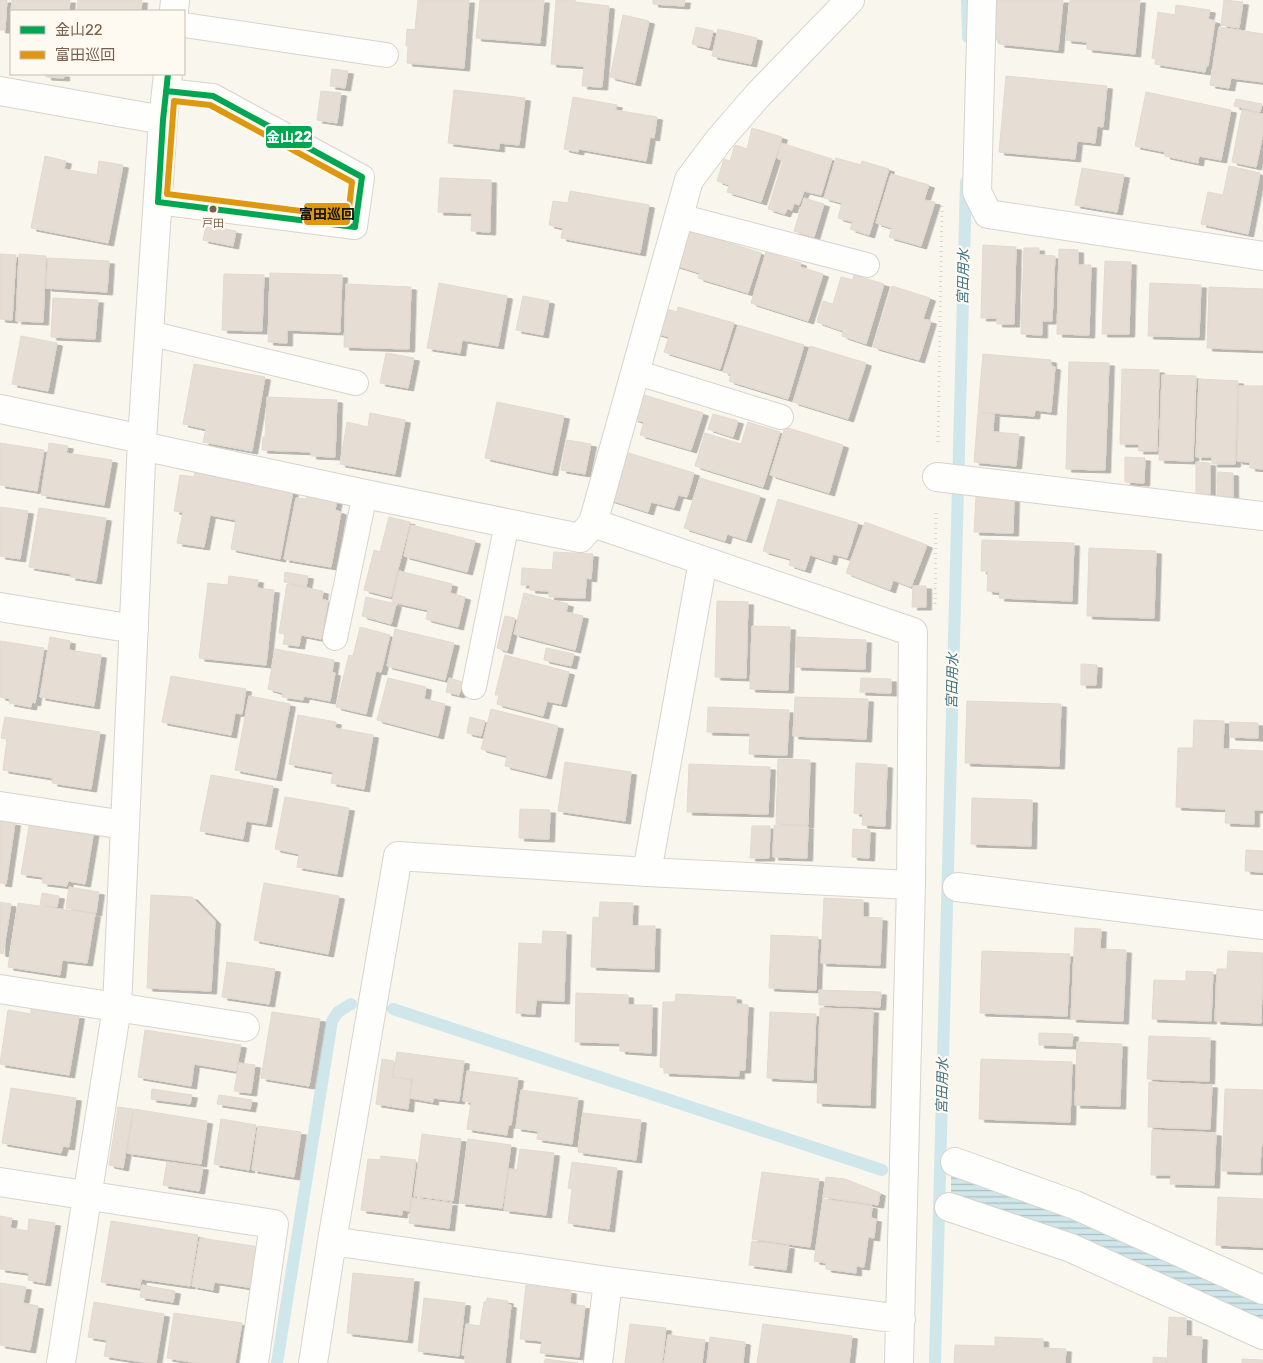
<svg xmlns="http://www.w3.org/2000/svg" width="1263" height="1363" viewBox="0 0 1263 1363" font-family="Rubik,'Noto Sans JP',sans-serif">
	<defs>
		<pattern id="water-rules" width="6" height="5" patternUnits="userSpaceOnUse" patternTransform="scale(1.25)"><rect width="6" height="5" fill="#cfe6ea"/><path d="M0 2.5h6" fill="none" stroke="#adbec0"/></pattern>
		<filter id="shadow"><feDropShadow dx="5.5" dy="3" stdDeviation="0" flood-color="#0004"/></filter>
	</defs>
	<rect width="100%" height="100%" fill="#f9f6ee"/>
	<!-- water -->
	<path fill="url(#water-rules)" d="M951 1175 1080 1221 1263 1303V1323L951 1195Z"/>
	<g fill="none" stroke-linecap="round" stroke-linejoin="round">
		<!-- stream -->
		<path stroke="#cfe6ea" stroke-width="12" d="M967 0 968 37
			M393 1009 882 1170
			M277 1363 332 1021 338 1012 351 1004
			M935 1363 966 182"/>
	</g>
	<!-- building -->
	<path fill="#e6ded5" stroke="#e2d9d0" filter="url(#shadow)" d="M0 0H7L5 30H0Z
		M12 0H70L69 11H11Z
		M78 0H142L141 11H77Z
		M418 0H469L464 68 407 63 408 46H406L407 29 415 30Z
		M480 0H544L540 43 476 38Z
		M556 0H575V2L609 6 602 87 582 86 584 66 551 64Z
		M653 0H685L684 6 653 4Z
		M997 0H1063L1058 50 999 44 1000 40H993Z
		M1070 0H1140L1135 54 1087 49V42L1066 40Z
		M1224 0 1243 2 1239 28 1221 25Z
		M1176 5 1210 10 1208 19 1215 21 1208 66H1206L1205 72 1155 64 1156 59 1152 58 1158 12 1175 15Z
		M623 15 649 21 635 83 610 77Z
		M696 27 713 31 709 48 692 44Z
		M1219 27 1263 34V82L1231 78 1229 88 1210 85Z
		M718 29 757 38 751 64 712 56Z
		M332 69 348 71 345 88 330 86Z
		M46 74H64V78L46 77Z
		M1006 76 1107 86 1103 127 1097 126 1095 143 1077 141 1075 159 999 152Z
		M454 90 525 98 519 145 499 143V149L448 143Z
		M321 91 341 93 337 123 317 120Z
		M1146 92 1231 110 1221 160 1199 156 1198 163 1165 156V152L1135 146Z
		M573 97 617 105 615 110 657 117 654 138 650 137 646 161 579 149 578 152 564 149Z
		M1236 99 1262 104 1260 112 1234 106Z
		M1242 110 1263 114V133L1256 167 1232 162Z
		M752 128 782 137 761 202 727 192 729 185 717 181 724 159 730 161 735 145 747 149Z
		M781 143 832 159 821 195 804 191 799 205 794 203 792 210 787 209 785 214 768 209 783 161 777 158Z
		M45 156 66 161 64 169 97 175 99 161 123 165 108 243 31 228Z
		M836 158 861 165 862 161 889 169 869 235 850 229 853 222 838 218 842 203 824 198Z
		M1229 166 1260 173 1248 234 1201 224 1208 192 1223 195Z
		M1082 168 1124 175 1117 212 1075 205Z
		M891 174 929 185 924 200 935 202 921 246 889 237 892 228 876 223Z
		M440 178 491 180 490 232 471 231 472 213 438 212Z
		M570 191 649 205 640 253 561 238 563 228 549 225 553 201 568 203Z
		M804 198 824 204 814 237 794 231Z
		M206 225 236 231 233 246 203 240Z
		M685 229 761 253 748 293 698 278 700 273 674 265Z
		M983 245 1016 247 1014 324H997V318H981Z
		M1024 248H1039V255L1055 256 1052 321H1042V335L1021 334Z
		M1059 249 1078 250V265H1091L1089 335 1057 334Z
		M766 252 801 263 800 267 823 274 808 321 751 303Z
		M0 254 16 255 12 320 0 319Z
		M19 254 46 256 43 322 16 321Z
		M48 258 109 261 107 292 46 288Z
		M1105 261 1131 262 1129 334H1102Z
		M270 273 342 275 340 332 287 330V343L268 342Z
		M224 274 264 275 262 331 222 330Z
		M854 275 884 284 866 344 842 336 843 331 817 322 823 301 833 304 841 277 853 280Z
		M439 283 507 296 498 346 462 340 460 353 427 348Z
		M1150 283 1201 285 1199 337 1148 336Z
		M346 284 411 287 409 349 344 347Z
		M892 286 930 298 923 319 931 321 919 360 873 347Z
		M1209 287 1263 289V350L1207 348Z
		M523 296 549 301 543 335 516 330Z
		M53 298 98 300 95 339 51 337Z
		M678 307 734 323 720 369 664 352 669 337 655 333 663 308 677 312Z
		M738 325 804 345 788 399 729 381 731 374 723 372Z
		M21 336 57 343 48 391 12 384Z
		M810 346 866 363 848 419 793 402Z
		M386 353 414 358 408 388 380 383Z
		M983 354 1051 360V366L1055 367 1051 412 1035 410 1034 416 978 412Z
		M1069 362 1109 363 1105 470 1066 469Z
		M194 364 265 377 252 451 203 442 206 429 183 424Z
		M1122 369 1159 370 1157 451H1138L1139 444H1120Z
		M1162 375 1196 376 1193 461 1159 460Z
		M1199 379 1238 381 1235 464H1212V457H1196Z
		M1239 386H1263V469L1250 468V462L1237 461Z
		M641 394 703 413 691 450 640 435 644 422 633 419Z
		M267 397 337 400 335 457 311 456V452L262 450 263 437H265Z
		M497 402 564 416 552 473 485 458Z
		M370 413 405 420 395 474 340 464 347 422 368 427Z
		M978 413 994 414 993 432 1019 434 1016 466 974 462Z
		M713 414 738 421 733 437 708 429Z
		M748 422 780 432 763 487 695 466 705 433 741 444Z
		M785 427 843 445 829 493 770 475Z
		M567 440 591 444 585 474 561 470Z
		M0 443 44 450 37 491 0 485Z
		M49 443 68 446 66 453 112 460 104 505 41 495Z
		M622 451 694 473 687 497 678 495 674 508 651 502 648 512 607 499Z
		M1125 457 1145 458 1144 483 1125 482Z
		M1196 462 1210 463V494H1196Z
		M196 468 294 486 280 559 231 549 236 520 210 515 204 547 177 543 183 512 174 511 180 475 194 477Z
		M1218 472 1233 473V497L1217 496Z
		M700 478 760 496 746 540 727 534 725 541 684 528Z
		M308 494 337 499 335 510 341 512 331 567 284 559 296 498 306 499Z
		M976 496 1014 498 1013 533 974 532Z
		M778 499 858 523 847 558 833 554 831 562 810 555 805 570 789 565 791 559 763 551Z
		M0 507 28 511 20 559 0 556Z
		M39 508 106 518 96 581 70 577 71 574 29 567Z
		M389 517 410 522 391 597 364 590 374 550 380 552Z
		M865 522 927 545 911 587 893 580 890 590 846 573Z
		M411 525 475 541 467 572 404 556Z
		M982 540 1074 543 1072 601 999 598 1000 592 987 591 988 571H981Z
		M1089 548 1156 551 1154 618 1087 616Z
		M554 552 593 554 591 579 586 578 585 598 549 597V591L530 590V585H521L522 568 552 570Z
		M399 571 452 584 450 593 465 597 458 627 426 619 428 610 392 602Z
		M285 572 308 576 306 587 284 582Z
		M229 576 258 580 257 588 274 590 266 665 199 658 208 583 228 585Z
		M287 584 323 591 322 599 328 601 321 639 301 635 299 646 283 644 285 634 279 633Z
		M913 586H926V607H912Z
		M524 593 568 604 566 612 583 616 575 650 514 634Z
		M366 597 396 604 391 624 362 616Z
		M717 601 748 602 746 678 715 677Z
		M505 616 515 618 507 651 497 648Z
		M752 626 790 627 788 690 750 689Z
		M360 627 390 635 381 672 376 671 366 714 336 707 349 655 353 656Z
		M395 629 454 643 445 680 387 666Z
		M50 637 70 641 69 650 101 655 94 706 40 697Z
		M797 637 866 640 865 669 796 667Z
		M0 641 44 648 35 703 32 702 31 707 9 703 10 699 0 697Z
		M546 648 574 654 571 666 544 660Z
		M275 649 334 660 332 672 335 673 330 701 304 696 303 700 282 697 283 693 268 689Z
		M505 655 569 672 561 704 547 701 543 716 497 704 499 695H495Z
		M1081 664 1097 665 1096 685H1081Z
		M171 676 246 689 242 714 235 713 231 735 162 722Z
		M388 678 426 687 424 699 445 704 438 736 377 720Z
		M449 678 463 682 459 695 446 692Z
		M861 678 891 679V693L860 692Z
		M249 696 290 704 276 778 235 770Z
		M795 697 868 699 866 739 793 736Z
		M967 701 1061 704 1059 766 965 763Z
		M708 707 789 710 787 755 749 754 750 733 707 732Z
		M491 709 558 726 546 776 505 766 507 756 481 749Z
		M298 715 336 722 335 728 373 735 364 789 331 783 333 772 289 764Z
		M5 717 100 732 91 789 52 783 53 778 3 770 7 739 1 738Z
		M470 717 485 721 481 736 467 733Z
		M1194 720 1224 721 1223 749 1263 751V810H1254V824L1225 823 1226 809 1176 807 1178 748H1193Z
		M1230 722 1258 723V738L1230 737Z
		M778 759 810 760 808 825 776 824Z
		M565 762 631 772 625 821 558 811Z
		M856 763 887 765 885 826 862 825 863 814 854 813Z
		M689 764 770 767 768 814 687 812Z
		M211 775 273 786 266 824 246 821 243 839 200 831Z
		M285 797 349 808 337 874 297 867 299 854 275 849Z
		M972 798 1032 800 1031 846 971 844Z
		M520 809 550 810 549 839 519 838Z
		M0 820 15 823 6 884 0 883Z
		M30 821 94 830 85 884 68 881 67 886 42 883 43 877 21 874Z
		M774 825 808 826 807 858 773 857Z
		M752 826H770L769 858H750Z
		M853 829 870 830 869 858 852 857Z
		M1246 850 1263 851V872L1245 871Z
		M264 883 339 896 328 954 254 940Z
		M69 887 99 892 96 913 66 908Z
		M42 893 59 896 57 907 40 905Z
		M151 895 192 897 215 921 211 991 147 988Z
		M824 898 863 900V917L882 918 880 965 821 963Z
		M0 902 11 904 3 954 0 953Z
		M600 902 633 903 632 926H655L654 969 591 967 593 917 599 918Z
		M18 903 95 914 87 963 62 960 60 975 8 967Z
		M1075 928 1101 929 1100 949 1126 950 1123 1021 1071 1019Z
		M543 931 566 932 564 1001 536 1000 535 1014 516 1013 519 943 542 944Z
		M771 935 818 937 816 990 769 988Z
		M982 951 1070 954 1067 1016 980 1013Z
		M1228 951 1263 953 1261 1023 1215 1021 1217 969H1227Z
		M227 962 275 969 269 1004 222 997Z
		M1186 971 1213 972 1211 1021 1152 1019 1154 980 1186 981Z
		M819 990 881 992 880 1007 819 1005Z
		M576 993 628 995V1005H652L651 1053 620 1051V1043L575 1042Z
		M676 994 736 997V1004L748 1005 745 1070H739V1076L664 1073V1068L660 1067 663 1002H675Z
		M820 1008 873 1010 870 1105 817 1103Z
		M31 1009 79 1016 69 1075 0 1064 8 1010 31 1014Z
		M272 1012 320 1019 309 1086 261 1078Z
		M770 1012 816 1014 813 1080 767 1078Z
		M145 1030 241 1045 236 1071 194 1064 191 1086 138 1077Z
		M1039 1033 1073 1034 1072 1046 1039 1045Z
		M1149 1036 1210 1038 1209 1081 1147 1079Z
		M1077 1042 1122 1044 1120 1106 1075 1105Z
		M397 1052 464 1061 459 1101 433 1098V1102L410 1098 413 1079 393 1077Z
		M382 1059 394 1061 392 1077 411 1080 408 1109 376 1104Z
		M981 1059 1072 1062 1070 1122 979 1119Z
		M239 1063 255 1065 251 1093 234 1091Z
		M467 1071 518 1078 511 1125H508L507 1135 467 1129 471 1102 463 1101Z
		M1149 1082 1212 1085 1210 1129 1148 1127Z
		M11 1088 76 1098 69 1147 63 1146 61 1153 2 1143Z
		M152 1089 192 1095 190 1104 151 1099Z
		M1225 1089 1263 1090V1146H1261L1260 1172 1222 1171Z
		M521 1090 578 1098 572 1144 537 1139 538 1131 516 1128Z
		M219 1095 252 1100 250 1109 217 1104Z
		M118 1107 133 1109 123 1168 109 1165Z
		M134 1109 207 1121 201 1164 127 1153Z
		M583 1113 641 1120 636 1160 578 1152Z
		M221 1119 256 1125 249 1170 214 1164Z
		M258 1126 301 1132 294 1177 252 1170Z
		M1152 1130 1216 1133 1214 1185 1170 1184 1171 1175H1151Z
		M422 1134 461 1139 453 1201 414 1196Z
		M468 1139 511 1145 502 1208 460 1203Z
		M520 1149 554 1153 546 1215 504 1210 509 1169 517 1170Z
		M381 1156 416 1160 409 1211 402 1210V1215L361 1210 368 1159 380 1160Z
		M167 1162 203 1167 199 1191 163 1185Z
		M572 1162 617 1168 609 1229 568 1223 572 1189 568 1188Z
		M762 1172 819 1179 810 1247 752 1239Z
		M826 1177 845 1179 880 1193 878 1205 823 1197Z
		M1218 1197 1263 1199V1247L1216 1245Z
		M412 1198 452 1203 449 1228 409 1223Z
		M823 1199 872 1206 871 1218 876 1219 874 1238 868 1237 864 1267 856 1266V1273L826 1269V1263L814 1261Z
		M0 1216 12 1218 10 1228 28 1231 29 1219 55 1223 45 1283 28 1280 29 1273 0 1269Z
		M111 1221 198 1235 190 1286 141 1279 140 1288 101 1282Z
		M200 1238 260 1247 254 1288 214 1282 213 1290 192 1286Z
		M752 1241 789 1246 786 1270 749 1265Z
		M353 1273 414 1279 407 1340 347 1333Z
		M0 1283 26 1287 23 1303 38 1306 30 1350 0 1345Z
		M142 1285 175 1291 173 1302 140 1297Z
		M526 1285 571 1291 570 1304 585 1306 579 1357 540 1353 542 1341 520 1339Z
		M424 1298 465 1303 459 1356 418 1351Z
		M487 1298 508 1301 507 1304 511 1305 505 1363H465V1356L462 1355 466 1324 480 1326 484 1302H486Z
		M94 1302 164 1314 156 1363H149L104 1356 107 1340 88 1337Z
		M174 1313 242 1323 235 1363H197L167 1358Z
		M1169 1317 1186 1318V1336L1202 1337 1201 1363H1167Z
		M630 1324 666 1328 662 1363H625Z
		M763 1324 852 1336 849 1363H757Z
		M668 1335 705 1340 702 1363H664Z
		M710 1337 745 1342 743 1363H707Z
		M995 1337 1043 1339V1348L1066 1349 1065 1363H954L955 1345 995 1346Z
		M1153 1357 1166 1358V1363H1153Z
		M545 1359 578 1363H544Z
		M1242 1359 1263 1360V1363H1242Z"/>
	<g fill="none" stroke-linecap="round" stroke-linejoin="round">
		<defs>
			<path id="service" d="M184 25 386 55
				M158 202 355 227 362 177 213 96 166 91
				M679 216 867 265
				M149 333 356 383
				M635 372 781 417
				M335 638 365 494
				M474 687 507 523"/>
			<path id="minor" d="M982 0 977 192 988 214 1263 256
				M0 91 163 120
				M0 409 142 439 117 1007 61 1363
				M142 446 365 494 580 538 593 523 689 180 719 140 758 95 850 0
				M937 477 1263 516
				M593 523 913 632 911 885 899 1363
				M0 607 134 629
				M0 806 125 825
				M647 872 703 561
				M957 887 1263 925
				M0 989 245 1027
				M955 1162 1075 1205 1263 1290
				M0 1182 274 1224 254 1363
				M949 1207 1071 1248 1263 1335
				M332 1241 608 1281 901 1319
				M313 1363 332 1241 398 856 647 872 911 885
				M598 1363 608 1281"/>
			<path id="tertiary" d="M174 11 175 0
				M142 439 163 120 168 74"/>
		</defs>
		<!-- service casing -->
		<use href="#service" stroke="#d8d3cc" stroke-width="26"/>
		<!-- minor casing -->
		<use href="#minor" stroke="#d8d3cc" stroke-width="30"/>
		<!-- tertiary casing -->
		<use href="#tertiary" stroke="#d8d3cc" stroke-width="30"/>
		<!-- path -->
		<path stroke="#dbd6cf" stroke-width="3" stroke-dasharray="1 4" stroke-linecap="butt" d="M938 442 942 206
			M935 604 936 513"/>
		<!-- service -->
		<use href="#service" stroke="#fefefc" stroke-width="24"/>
		<!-- minor -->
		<use href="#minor" stroke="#fefefc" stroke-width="28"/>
		<!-- tertiary -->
		<use href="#tertiary" stroke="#fefefc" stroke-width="28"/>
		<defs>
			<path id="bus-1" d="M166 91 213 96 362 177 355 227
				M158 202 355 227
				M158 202 163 120 168 74"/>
			<path id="bus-2" d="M174 101 210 105 352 182 348 217 167 194Z"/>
		</defs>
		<!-- bus-1 casing -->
		<use href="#bus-1" stroke="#fffaf1" stroke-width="10"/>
		<!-- bus-2 casing -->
		<use href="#bus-2" stroke="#fffaf1" stroke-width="10"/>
		<!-- bus-1 -->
		<use href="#bus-1" stroke="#00a651" stroke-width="6"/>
		<!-- bus-2 -->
		<use href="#bus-2" stroke="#de980f" stroke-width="6"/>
	</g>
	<!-- markers -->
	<circle fill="#795f4c" stroke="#fffaf1" stroke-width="2" cx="213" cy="209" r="4.5"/>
	<g text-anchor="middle" stroke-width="4.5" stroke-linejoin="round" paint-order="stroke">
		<!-- bus labels -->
		<g font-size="11" fill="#795f4c" stroke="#fffaf1">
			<text x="213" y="227">戸田</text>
		</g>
		<!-- water labels -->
		<g font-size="14" font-style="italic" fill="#427685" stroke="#fffaf1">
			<text transform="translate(963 277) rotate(-89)" y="5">宮田用水</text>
			<text transform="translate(952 681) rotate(-89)" y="5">宮田用水</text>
			<text transform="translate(942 1086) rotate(-89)" y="5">宮田用水</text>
		</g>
	</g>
	<g stroke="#fffaf1" stroke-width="2">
		<rect x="265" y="125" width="48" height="24" rx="5" fill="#00a651"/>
		<rect x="303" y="202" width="48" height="24" rx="5" fill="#de980f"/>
	</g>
	<g font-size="14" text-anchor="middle" font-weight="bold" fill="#fff">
		<text x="289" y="142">金山22</text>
	</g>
	<g font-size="14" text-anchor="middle" font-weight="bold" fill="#111">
		<text x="327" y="219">富田巡回</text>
	</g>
	<!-- legend -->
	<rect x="10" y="10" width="175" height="65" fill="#fffaf1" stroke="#c9bcaf"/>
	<rect x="20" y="26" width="25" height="8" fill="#00a651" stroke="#c9bcaf"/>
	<text x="55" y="35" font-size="15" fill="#795f4c">金山22</text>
	<rect x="20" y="51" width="25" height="8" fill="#de980f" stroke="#c9bcaf"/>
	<text x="55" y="60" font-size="15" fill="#795f4c">富田巡回</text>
</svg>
